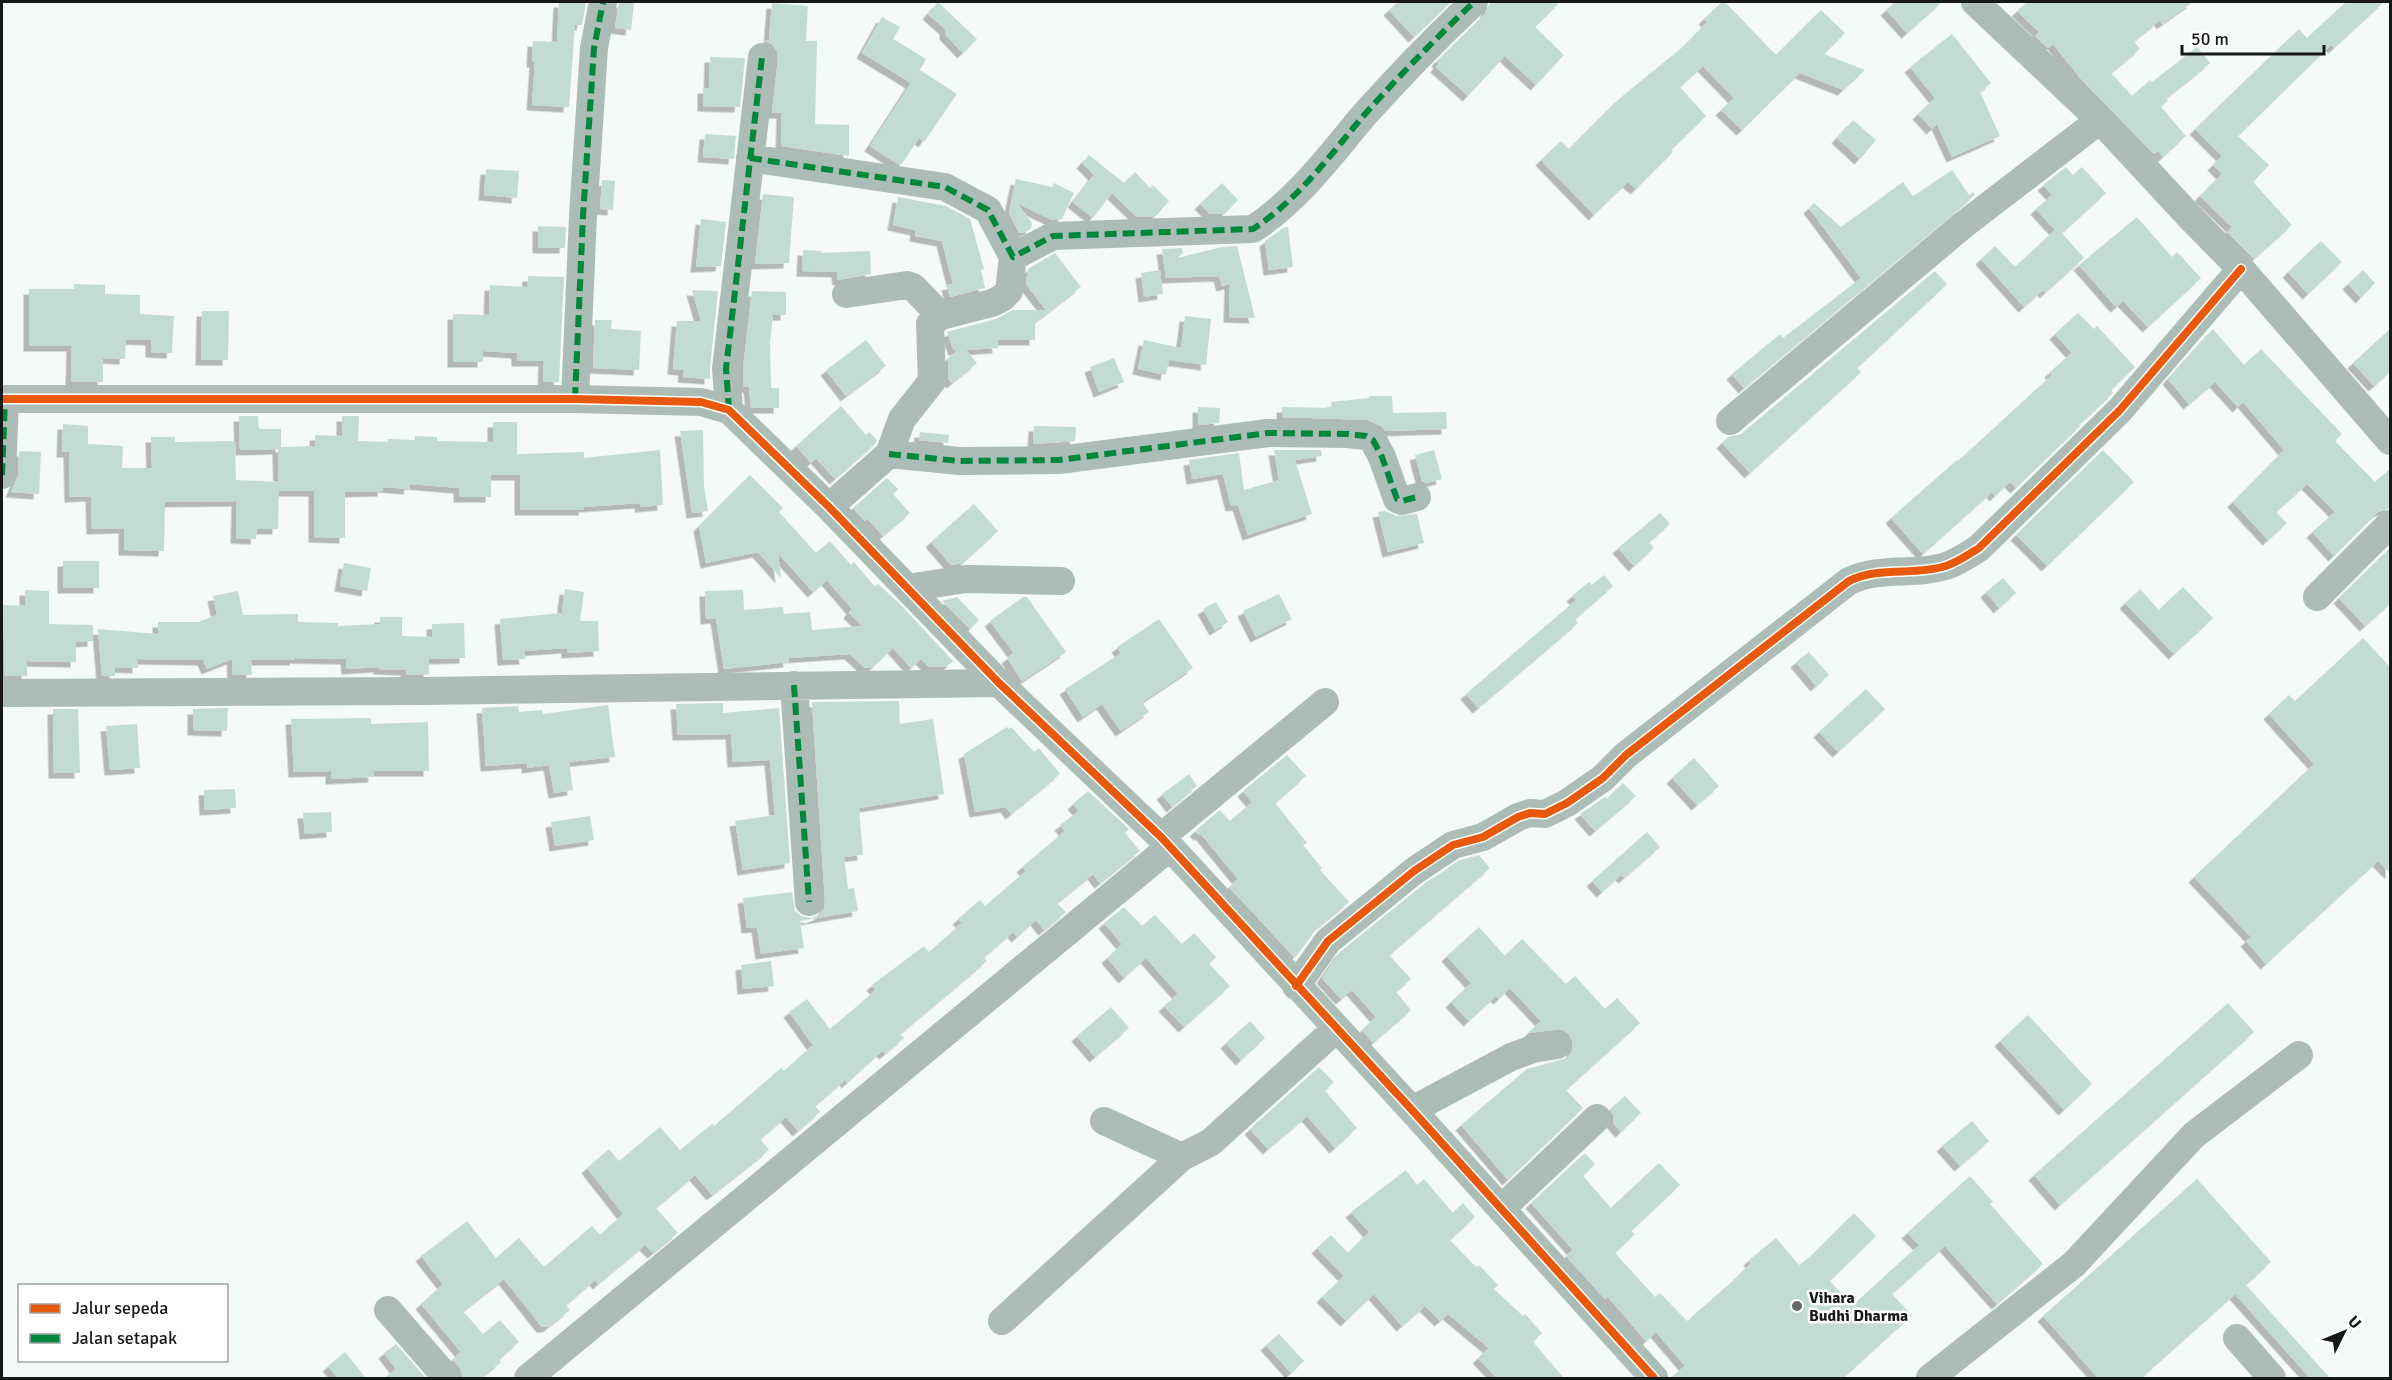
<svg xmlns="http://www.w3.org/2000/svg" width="2392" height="1380" viewBox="0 0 2392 1380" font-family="Signika,sans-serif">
	<defs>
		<filter id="shadow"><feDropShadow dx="-5.5" dy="5.5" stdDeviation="0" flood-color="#0004"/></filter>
	</defs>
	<rect width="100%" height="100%" fill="#f4faf7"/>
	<!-- building -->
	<path fill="#c3dcd3" filter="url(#shadow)" d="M559 2H586L582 25H575L569 107 532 105 535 62H532L533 41 557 42Z
		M619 2 634 3 631 30 615 28Z
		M938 2 977 39 963 53 945 34V29L928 14Z
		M1398 2H1451L1414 37 1389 10Z
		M1490 2H1560L1535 27 1564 55 1536 85 1505 56 1468 96 1436 67 1439 63 1437 61 1485 14Z
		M1722 2H1725L1776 55 1821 10 1845 33 1824 54 1865 70 1843 90 1795 71 1799 74 1742 130 1721 110 1734 98 1703 66 1680 87 1706 116 1671 150 1673 152 1636 189 1628 182 1594 215 1541 160 1561 141 1569 149 1620 98 1684 46 1707 22 1704 19Z
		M1895 2H1942L1907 33 1886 10Z
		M2027 2H2193L2162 24 2160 20 2134 41 2140 49 2111 73 2132 96 2150 80 2152 82 2197 47 2210 63 2166 98 2168 100 2161 107 2186 136 2163 157 2158 151 2154 154 2081 79 2053 44 2048 48 2035 36 2039 32 2017 11Z
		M2346 2H2384L2334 48 2331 45 2238 136 2269 165 2253 182 2292 225 2254 259 2227 232 2232 227 2200 196 2222 174 2213 165 2222 156 2195 129 2299 29 2307 38Z
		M772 3 808 6 806 41H817L815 124 849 125V156L781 146 782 113H772L778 59 777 51 772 44 765 41 769 40Z
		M882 17 900 27 893 39 926 59 920 70 957 94 924 142 919 138 902 164 896 163 870 146 911 83 862 53Z
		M1952 34 1991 83 1980 92 2000 136 1952 157 1937 124 1932 129 1918 114 1935 98 1910 67Z
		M710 57 745 58 740 107 703 106V88H709Z
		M1853 120 1876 140 1860 159 1837 138Z
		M705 134 736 136 734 159 703 157Z
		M1089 155 1124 183 1135 172 1150 188 1153 185 1169 201 1156 216 1137 217 1112 193 1093 218 1073 202 1094 175 1082 163Z
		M2066 167 2073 175 2082 167 2106 193 2062 233 2084 258 2045 293 2043 290 2024 307 1981 259 1995 246 2015 267 2055 230 2036 209 2052 195 2043 185Z
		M486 169 519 171 517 198 484 195Z
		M1952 170 1969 195 1973 192 1975 195 1744 388 1732 374 1780 334 1783 338 1861 278 1809 208 1814 203 1841 227 1903 182 1913 196Z
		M1016 179 1052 187 1054 183 1074 193 1062 219 1052 220 1017 203 1032 223 1031 229 1022 233H1019L1009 213Z
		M602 180 615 181 613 210 600 209Z
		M1222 183 1238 200 1224 214H1210L1200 204Z
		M763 194 794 197 789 263 755 264Z
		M898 197 946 206 970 219 984 269 981 270 985 288 950 297 947 285 953 284 942 241 915 236 916 230 893 225Z
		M2137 217 2172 257 2177 252 2201 278 2148 327 2123 301 2116 307 2079 265Z
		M701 219 726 222 721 266 696 267Z
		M538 226 566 227 565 248H538Z
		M1288 227 1293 267 1269 270 1265 241 1283 228Z
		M2321 241 2342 262 2308 294 2288 272Z
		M1237 246 1255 318 1229 317 1230 284 1222 286 1219 276 1166 278 1162 249 1182 248 1183 253 1177 258 1222 247Z
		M803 250 821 251V253L870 251 871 274 838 280 837 272 802 271Z
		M1055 253 1081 287 1035 322V340H997L998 348 966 350 977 363 952 383 948 378V358L958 350H954L947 332 996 319 1013 310H1046L1026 284 1028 269Z
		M1160 270 1163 294 1144 297 1141 273Z
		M2363 270 2375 283 2361 298 2348 284Z
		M1935 271 1947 284 1857 368 1861 372 1750 473 1722 443 1728 437 1741 434Z
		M528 276 564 277 559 382H543L544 361H517V353L483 351V362H453V314L489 315 490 285 527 287Z
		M74 284 105 285V294L140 295V314L174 316 172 353 151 352V340L126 339 125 359 103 358V382H71L72 346H29V289H74Z
		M692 290 718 291 710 367V379L683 377 684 370 673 369 677 321H701Z
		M752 291 786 292V315H773L770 342 771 388H779V408H751L749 387H744L743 369Z
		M202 311H229L228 360H201Z
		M2078 313 2094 329 2097 326 2135 367 2111 390 2113 393 2108 398 2079 425 2080 426 2016 488 2010 482 1995 496 1992 492 1923 554 1891 518 1957 460 1958 461 2052 375 2050 372 2072 353 2055 334Z
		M1185 316 1211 319 1206 365 1169 360 1166 375 1138 369 1144 340 1181 348Z
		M595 320H612L611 329 641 331 639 370 593 368Z
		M2391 328V371L2374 386 2353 363Z
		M2213 329 2244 365 2261 349 2342 434 2335 441 2375 482 2391 468V508L2378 512 2334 556 2312 532 2335 512 2307 484 2276 512 2287 523 2268 540 2233 502 2284 450 2243 402 2238 407 2215 382 2189 404 2168 379Z
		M866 340 886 366 846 396 826 370Z
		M1114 358 1124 382 1099 392 1090 367Z
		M1369 396H1392L1393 413 1446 412 1447 429 1386 431 1381 426 1368 420 1282 417V407L1332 408 1331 402 1369 398Z
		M841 406 866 435 869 432 877 440 875 444 835 479 816 458 811 463 796 446Z
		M1198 407 1220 408 1219 423 1198 425Z
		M239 416H258L259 429H281V447L315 446V435L342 436V416H359L358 441 388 442V439L415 440V436L437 437V441L493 442V422H517V454L584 452V458L660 450 663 505 640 507V503L584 507V510H520V475H491V497H459V488L410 484 409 489 383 487V491L345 492V538L314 537V491H279L278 449 240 450Z
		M63 424 88 426V444L123 446 122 468H152L151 437H175V442L235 441 236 480 279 482 278 529H257L256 539 236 538 237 501 165 502 164 551 124 550V528L92 529 91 496 70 497 69 452H62Z
		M1034 426 1076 427 1075 441 1033 444Z
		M703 430 704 486 708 511 692 513 680 431Z
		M920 432 949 435 948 443 919 440Z
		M1274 450H1321L1322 456 1295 460 1312 514 1248 535 1238 505 1231 506 1223 474 1192 479 1189 460 1239 453 1244 490 1279 480Z
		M1434 450 1442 479 1426 483 1422 481 1415 455Z
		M2103 450 2134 482 2047 566 2016 535Z
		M19 451 41 452 39 494 11 492 18 476Z
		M750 475 783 508 779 512 816 553 830 541 851 565 854 562 875 587 878 584 900 604 953 661 946 667H929L921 659 911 668 893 648 872 668H865L850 654 788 658 789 662 724 669 716 618 706 619 705 591 743 590 744 610 783 607 784 614 810 612 812 630 862 626 849 613 852 609 827 580 813 592 778 553 781 578 758 552 706 563 699 526Z
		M887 478 898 489 893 494 910 513 883 536 867 518 865 521 853 508Z
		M974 504 998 531 963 563 951 565 931 542Z
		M1385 511 1397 516 1417 514 1424 543 1388 552 1378 512Z
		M1660 513 1670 524 1649 542 1654 548 1634 566 1618 548Z
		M2391 547V603L2365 626 2339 598Z
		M63 561H99V588H63Z
		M344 563 371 568 367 591 340 586Z
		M1604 575 1613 586 1575 619 1578 623 1478 708 1466 694 1576 600 1572 596 1589 582 1592 585Z
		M2003 578 2016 593 1999 608 1986 592Z
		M2183 587 2213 618 2174 654 2125 603 2140 589 2159 610Z
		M565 589 584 592 580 621H598L599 651 567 653V648L524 651 525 659 503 660 500 619 562 613Z
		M25 590 49 591V624L93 625V641L76 642V662L27 661V676H5L3 605 25 606Z
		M238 591 243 615 298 614V622L338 623V626L380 624V617H402V636L432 637V624L464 623 465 658 429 659V674L424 675 406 674V670L379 669V667L347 669 346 659 295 658V660H251L252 675H233L232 659 207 669 203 660 138 659V668L115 667V676H102L98 629 158 634V622H198L217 615 213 596Z
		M1279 594 1292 619 1256 637 1243 611Z
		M957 597 979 620 970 629 942 601Z
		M1023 597H1027L1066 652 1022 681 1007 658 1014 653 990 621Z
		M1216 602 1228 622 1215 630 1203 609Z
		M1159 619 1193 668 1142 702 1149 712 1121 731 1102 704 1083 717 1065 689 1121 653 1117 647Z
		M2363 638 2391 668V874L2378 861 2266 964 2246 941 2251 937 2194 877 2314 764 2269 714 2289 695 2295 701Z
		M1809 652 1829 675 1816 686 1796 662Z
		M1866 689 1885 709 1838 752 1819 732Z
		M899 701 900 724 933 719 944 794 859 808 863 855 844 857 848 889 854 888 858 911 800 921 804 948 761 954 757 927 747 928 743 898 792 892 795 911 801 916 811 918 819 915 824 909 825 901 812 702Z
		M723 703V713L779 708 790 863 743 870 735 821 775 815 770 760 733 762 731 734 678 735 676 704Z
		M608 705 615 757 569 762 573 790 554 793 549 765 527 768V763L486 766 482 708 518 706 519 712 542 710 543 714Z
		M228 708 227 731 193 730V709Z
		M53 709H78L80 773H54Z
		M371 718V724L428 722 429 771H373L374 777 331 779V771L294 772 291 719Z
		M137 724 140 768 110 770 106 726Z
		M1007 727 1009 729 1011 727 1034 752 1039 748 1060 774 1011 814 1006 807 975 812 964 754Z
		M1287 755 1306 776 1275 803 1307 843 1303 845 1322 868 1320 870 1349 902 1317 928 1295 958 1229 887 1238 879 1201 834 1199 835 1195 831 1220 810 1230 821 1252 802 1243 791Z
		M1694 758 1719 786 1697 805 1672 778Z
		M1189 774 1197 786 1172 807 1162 794Z
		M1623 783 1636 796 1595 831 1580 814 1605 797 1607 799Z
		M235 789 236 808 205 810 204 790Z
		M1088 791 1129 829 1125 833 1140 851 1100 883 1093 874 1057 903 1066 912 1044 930 1036 920 1017 937 1013 932 984 957 987 961 900 1034 904 1038 885 1054 882 1051 847 1083 845 1080 815 1106 820 1112 798 1131 786 1117 760 1139 769 1150 712 1195 695 1175 656 1208 678 1233 653 1253 645 1245 598 1284 595 1280 566 1305 570 1310 548 1327H542L504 1279 463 1311 483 1334 500 1320 519 1342 499 1359 501 1362 482 1378H463L460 1368 453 1359 461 1352 421 1304 443 1284 421 1256 467 1221 496 1258 519 1238 544 1267 592 1226 600 1235 623 1214 587 1168 609 1149 619 1161 660 1127 680 1150 712 1124 714 1126 781 1068 784 1071 813 1045 789 1012 807 999 830 1029 876 990 872 985 924 946 929 952 962 923 958 919 980 900 985 906 1026 871 1022 867 1065 831 1060 825 1079 811 1073 804Z
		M331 812 332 832 305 834 303 813Z
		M590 816 594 840 555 846 551 822Z
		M1647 832 1660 847 1624 878 1621 875 1602 892 1592 881Z
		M1479 855 1490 868 1389 955 1411 979 1396 992 1411 1010 1373 1043 1362 1030 1376 1017 1352 990 1341 999 1322 978 1340 952 1424 884 1460 860Z
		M1124 907 1142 926 1155 915 1182 944 1194 933 1216 957 1209 964 1230 986 1184 1027 1164 1006 1178 994 1146 958 1124 978 1107 958 1122 944 1104 923Z
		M1479 927 1505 956 1522 939 1566 984 1575 976 1605 1009 1617 998 1640 1023 1566 1090 1583 1108 1508 1180 1461 1125 1527 1069 1567 1058 1572 1051 1573 1043 1569 1034 1562 1029 1528 1033 1541 1021 1510 988 1499 999 1496 996 1469 1021 1451 1002 1471 983 1447 956Z
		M771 961 774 986 743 989 741 965Z
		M2228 1003 2254 1032 2060 1205 2034 1175Z
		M1111 1007 1129 1028 1095 1057 1077 1036Z
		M2028 1015 2092 1084 2064 1110 2000 1041Z
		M1250 1021 1265 1038 1241 1060 1226 1043Z
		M1319 1067 1334 1082 1325 1091 1357 1128 1335 1148 1307 1116 1268 1149 1250 1129Z
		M1625 1096 1641 1113 1621 1132 1613 1123V1115L1610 1109Z
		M1972 1121 1989 1141 1960 1166 1942 1146Z
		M1585 1153 1595 1164 1583 1176 1611 1208 1659 1163 1680 1185 1631 1231 1635 1234 1615 1253 1655 1297 1660 1293 1687 1321 1734 1280 1751 1263 1749 1260 1776 1238 1799 1265 1809 1258 1854 1213 1876 1236 1830 1281 1852 1306 1919 1245 1907 1233 1970 1176 1993 1202 1990 1204 2043 1264 1997 1304 1945 1246 1892 1294 1912 1315 1843 1378H1670L1685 1366 1656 1332 1646 1341 1608 1297 1605 1299 1566 1256 1573 1250 1531 1203Z
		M1406 1170 1417 1185 1424 1179 1453 1213 1463 1203 1475 1217 1450 1240 1476 1267 1479 1265 1498 1285 1494 1289 1523 1316 1525 1314 1542 1333 1533 1342 1564 1378H1497L1478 1358 1489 1348 1448 1314 1440 1321 1425 1306 1402 1326 1374 1294 1346 1321 1322 1297 1344 1276 1317 1248 1331 1235 1348 1253 1369 1232 1351 1212Z
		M2197 1179 2271 1262 2246 1285 2330 1378H2310L2235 1294 2141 1378H2098L2043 1316Z
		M1279 1334 1304 1361 1291 1373 1266 1345Z
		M396 1344 426 1378H384L396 1369 384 1353Z
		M345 1352 366 1378H338L328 1366Z"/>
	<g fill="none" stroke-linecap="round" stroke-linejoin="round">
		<!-- minor -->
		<path stroke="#abbdb6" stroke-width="28" d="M1975 2 2100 120 2189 216 2241 269 2390 441
			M750 158 945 187 988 210 1013 257 1009 291 1002 298 992 303 941 316 930 324 932 381 902 419 889 454 829 507
			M1013 257 1053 236 1253 229C1298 200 1331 154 1365 114 1400 75 1436 38 1474 2
			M846 294 907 285 913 287 941 316
			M2 399H575L701 402 729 410 829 507 999 683 1161 837 1412 1110 1654 1378
			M575 399 583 216 594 48 603 2
			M729 410 726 369 762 57
			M1730 421 1962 226 2100 120
			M889 454 959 461 1059 460 1268 433 1348 434 1366 436 1373 440 1382 457 1397 499 1402 501 1417 497
			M2 475 5 399
			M907 588 966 579 1061 581
			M2317 597 2390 524
			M794 685 809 902
			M2 693 424 691 999 683
			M1161 837 1325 702
			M1296 986 1328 941 1414 871 1453 845 1483 837 1518 817 1530 813 1545 814 1567 803 1603 778 1626 755 1849 581C1880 566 1914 576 1946 566 1958 562 1968 555 1979 548L2120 410 2241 269
			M1412 1110 1511 1057 1533 1049 1557 1045
			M1104 1121 1182 1157 1211 1142 1336 1029
			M1501 1209 1597 1118
			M388 1310 447 1378
			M1002 1321 1182 1157
			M2237 1338 2272 1378
			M528 1378 1170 847
			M1930 1378 2074 1264 2194 1135 2299 1055"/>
		<!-- quiet -->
		<path stroke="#00873e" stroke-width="6" stroke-dasharray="12 6" stroke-linecap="butt" d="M750 158 945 187 988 210 1013 257 1053 236 1253 229C1298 200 1331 154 1365 114 1400 75 1436 38 1474 2
			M575 399 583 216 594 48 603 2
			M729 410 726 369 762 57
			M889 454 959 461 1059 460 1268 433 1348 434 1366 436 1373 440 1382 457 1397 499 1402 501 1417 497
			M2 475 5 399
			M794 685 809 902"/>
		<defs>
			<path id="cycleway" d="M2 399H575L701 402 729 410 829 507 999 683 1161 837 1412 1110 1654 1378
				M1296 986 1328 941 1414 871 1453 845 1483 837 1518 817 1530 813 1545 814 1567 803 1603 778 1626 755 1849 581C1880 566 1914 576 1946 566 1958 562 1968 555 1979 548L2120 410 2241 269"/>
		</defs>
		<!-- cycleway casing -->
		<use href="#cycleway" stroke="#fff" stroke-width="11"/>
		<!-- cycleway -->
		<use href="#cycleway" stroke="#e8590c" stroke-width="8"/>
	</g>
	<!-- markers -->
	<circle fill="#646866" stroke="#fff" stroke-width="2" cx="1797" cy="1306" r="6"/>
	<g text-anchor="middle" stroke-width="5" stroke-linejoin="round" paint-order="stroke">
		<!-- poi labels -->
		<g font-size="16" font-weight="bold" fill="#161918" stroke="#fff" text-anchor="start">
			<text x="1809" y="1303">Vihara<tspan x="1809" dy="18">Budhi Dharma</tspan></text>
		</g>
	</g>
	<!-- border -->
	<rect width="2392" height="1380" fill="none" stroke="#161918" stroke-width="6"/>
	<!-- legend -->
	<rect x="18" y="1284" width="210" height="78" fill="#ffffff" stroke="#a2a3a3" stroke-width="1.5"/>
	<rect x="30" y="1304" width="30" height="9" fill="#e8590c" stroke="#a2a3a3" stroke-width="1.5"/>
	<text x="72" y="1314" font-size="18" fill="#161918">Jalur sepeda</text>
	<rect x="30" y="1334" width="30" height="9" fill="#00873e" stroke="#a2a3a3" stroke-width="1.5"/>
	<text x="72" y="1344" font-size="18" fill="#161918">Jalan setapak</text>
	<!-- north arrow -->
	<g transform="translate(2344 1332) rotate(47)" stroke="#ffffff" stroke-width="4.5" paint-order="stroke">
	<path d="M0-4.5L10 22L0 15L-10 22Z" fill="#161918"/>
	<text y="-9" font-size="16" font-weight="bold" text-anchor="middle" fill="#161918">U</text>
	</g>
	<!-- scale -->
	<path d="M2182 45v9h142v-9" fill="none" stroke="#161918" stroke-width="3"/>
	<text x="2191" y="45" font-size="18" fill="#161918" stroke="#ffffff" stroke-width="4.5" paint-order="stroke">50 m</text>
</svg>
